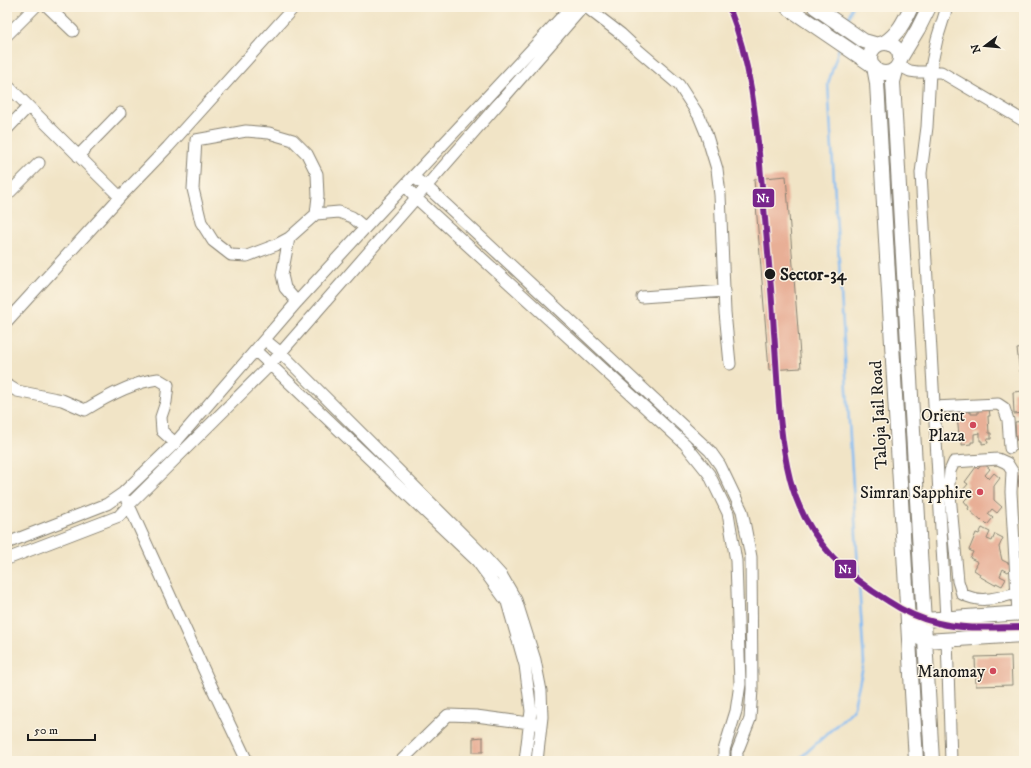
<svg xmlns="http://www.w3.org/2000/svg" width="1031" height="768" viewBox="0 0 1031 768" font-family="'IM FELL DW Pica',serif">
	<rect width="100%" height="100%" fill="#fcf5e5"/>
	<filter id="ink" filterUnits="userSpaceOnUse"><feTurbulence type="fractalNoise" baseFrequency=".025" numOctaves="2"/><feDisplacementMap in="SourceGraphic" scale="8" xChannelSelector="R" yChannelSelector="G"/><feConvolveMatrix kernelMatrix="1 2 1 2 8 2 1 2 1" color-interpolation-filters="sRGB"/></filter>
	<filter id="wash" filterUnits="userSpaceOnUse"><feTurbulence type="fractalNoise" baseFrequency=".012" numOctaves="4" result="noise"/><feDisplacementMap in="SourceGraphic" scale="16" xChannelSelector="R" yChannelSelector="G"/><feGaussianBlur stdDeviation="0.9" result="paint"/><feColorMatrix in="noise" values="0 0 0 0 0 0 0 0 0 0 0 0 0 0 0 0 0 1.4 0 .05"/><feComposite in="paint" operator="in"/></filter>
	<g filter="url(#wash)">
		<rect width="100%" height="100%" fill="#f1e4c6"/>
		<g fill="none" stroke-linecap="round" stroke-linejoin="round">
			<!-- stream -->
			<path stroke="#83bbf3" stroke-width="2.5" d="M847 22 852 7
				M797 761 853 710 864 663 828 84 839 48"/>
		</g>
		<g id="blocks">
			<!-- building -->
			<path fill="#e8af96" d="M786 176 801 368 769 370 754 179Z
				M1024 348V372H1020L1017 349Z
				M1024 391V413L1014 414 1013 392Z
				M968 408V412H971V414H978V408L989 409 990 416H988L989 433H991V439H987L988 443 982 444V441H980V433L974 434V442H971V444L962 445V435H959L957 417H960L959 409Z
				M1024 421V440H1016L1015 422Z
				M983 463 990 469 985 475 989 479 994 473 1000 478 994 486V500L1002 507 997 513 992 509 988 514 993 518 987 525 982 520 981 521 968 509 969 507 964 501 970 495 963 490 968 484 965 482 976 467 978 469Z
				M1018 475 1024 476V488L1019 487Z
				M982 528 990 532 987 539 992 541 995 534 1003 538 999 547 1002 560 1012 565 1008 572 1003 569 1000 576 1006 579 1002 586 996 583 995 585 979 576 980 574 974 570 978 562 970 558 973 552 969 550 976 533 979 534Z
				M1011 656 1012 685 976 686 975 657Z
				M483 737V752H473V738Z"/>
		</g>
	</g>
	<g filter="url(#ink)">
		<use href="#blocks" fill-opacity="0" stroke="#868071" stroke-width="1"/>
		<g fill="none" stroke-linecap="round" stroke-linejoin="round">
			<defs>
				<path id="minor" d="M48 7 73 31
					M586 7 621 34 638 50 679 85 699 116 706 133 717 169 720 195 725 312 730 364
					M7 35 35 7
					M898 65 910 71 917 72H941L1024 121
					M7 85 120 197
					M7 129 28 107
					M78 156 120 113
					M413 177 426 186 710 451 720 465 742 511 751 557 752 689 750 719 737 752V761
					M405 185 416 198 685 444 709 474 728 513 736 561 740 684 736 711 724 750V761
					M7 195 39 163
					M316 214 339 212 352 217 365 228
					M289 238 316 214 318 196 317 174 307 154 293 140 269 133 246 131 196 140 193 189 201 222 213 241 231 255 247 256 276 245 289 238 282 275 285 288 297 302
					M642 297 725 291
					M7 321 120 197 168 147 294 7
					M265 340 281 353 482 554 502 576 516 600 535 660 541 691 542 717 537 761
					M256 351 477 561 507 602 525 665 531 711 525 761
					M7 385 17 391 62 400 85 410C106 397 133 382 158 379L168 385 166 402 161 417 162 431 175 443
					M934 407 998 404 1004 408 1008 420 1010 448
					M127 501 208 679 247 761
					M7 543 107 504 123 493 175 443 297 302 365 228 571 7
					M7 559 119 516 129 505 270 365 583 7
					M1017 593C996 598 981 604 962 594L958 581 949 484 950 471 954 462 998 459 1007 463 1012 471 1011 492 1018 613
					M946 618 921 173 927 127 930 72 937 39 947 7
					M947 639 951 761
					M401 761 448 715 476 716 537 724"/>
				<path id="major" d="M787 7 872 65
					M815 7 864 41 878 45
					M884 43C898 34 904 22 911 7
					M870 58a15 15 0 1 1 30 0a15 15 0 1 1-30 0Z
					M900 59 918 29 929 7
					M874 67 877 83 916 761
					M897 67 893 82 932 761
					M917 625 924 620 1024 613
					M918 637 925 641 1024 635"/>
			</defs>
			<!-- minor casing -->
			<use href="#minor" stroke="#868071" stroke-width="13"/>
			<!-- major casing -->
			<use href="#major" stroke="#868071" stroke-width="16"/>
			<!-- minor -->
			<use href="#minor" stroke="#fff" stroke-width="11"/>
			<!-- major -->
			<use href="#major" stroke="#fff" stroke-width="14"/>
			<defs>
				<path id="metro-1" d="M729 7C751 63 756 116 761 176 766 228 771 280 774 332 778 381 778 431 790 479 804 533 841 573 888 601 903 611 920 619 938 623 966 630 996 627 1024 627"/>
			</defs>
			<!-- metro-1 casing -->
			<use href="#metro-1" stroke="#fcf5e5" stroke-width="9"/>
			<!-- metro-1 -->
			<use href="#metro-1" stroke="#77248b" stroke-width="6"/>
		</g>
	</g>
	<!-- markers -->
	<circle fill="#1c1c1c" stroke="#fcf5e5" stroke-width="1.5" cx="770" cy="274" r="6"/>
	<g fill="#d1495b" stroke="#fcf5e5" stroke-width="1.5">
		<circle cx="973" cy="425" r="4"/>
		<circle cx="980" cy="492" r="4"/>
		<circle cx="993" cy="671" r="4"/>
	</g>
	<g text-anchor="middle" stroke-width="3" stroke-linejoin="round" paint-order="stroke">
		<!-- stop labels -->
		<g font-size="17" font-weight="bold" fill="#1c1c1c" stroke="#fcf5e5" text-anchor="start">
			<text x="780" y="280">Sector-34</text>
		</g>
		<!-- street labels -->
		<g font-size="17" fill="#1c1c1c" stroke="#fcf5e5">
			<text transform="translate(878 415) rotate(-93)" y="6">Taloja Jail Road</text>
		</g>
		<!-- poi labels -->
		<g font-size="17" fill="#1c1c1c" stroke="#fcf5e5" text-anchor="end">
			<text x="965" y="421">Orient<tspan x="965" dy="20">Plaza</tspan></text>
			<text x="972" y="498">Simran Sapphire</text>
			<text x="985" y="677">Manomay</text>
		</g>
	</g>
	<g stroke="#fcf5e5" stroke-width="1.5">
		<rect x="752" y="188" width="23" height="20" rx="4" fill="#77248b"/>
		<rect x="834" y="559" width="23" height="20" rx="4" fill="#77248b"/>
	</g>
	<g font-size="11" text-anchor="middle" font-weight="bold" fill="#fff">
		<text x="763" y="202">N1</text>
		<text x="845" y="573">N1</text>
	</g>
	<!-- margin -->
	<rect width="1031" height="768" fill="none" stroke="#fcf5e5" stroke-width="24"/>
	<!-- north arrow -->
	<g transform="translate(985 46) rotate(254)" stroke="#fcf5e5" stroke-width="3" paint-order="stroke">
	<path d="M0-3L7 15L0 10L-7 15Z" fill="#1c1c1c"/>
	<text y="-6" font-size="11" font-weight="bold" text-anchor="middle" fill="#1c1c1c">N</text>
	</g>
	<!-- scale -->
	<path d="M28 734v6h67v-6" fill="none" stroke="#1c1c1c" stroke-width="2"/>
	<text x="34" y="734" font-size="12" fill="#1c1c1c" stroke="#fcf5e5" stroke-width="3" paint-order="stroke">50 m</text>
</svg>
